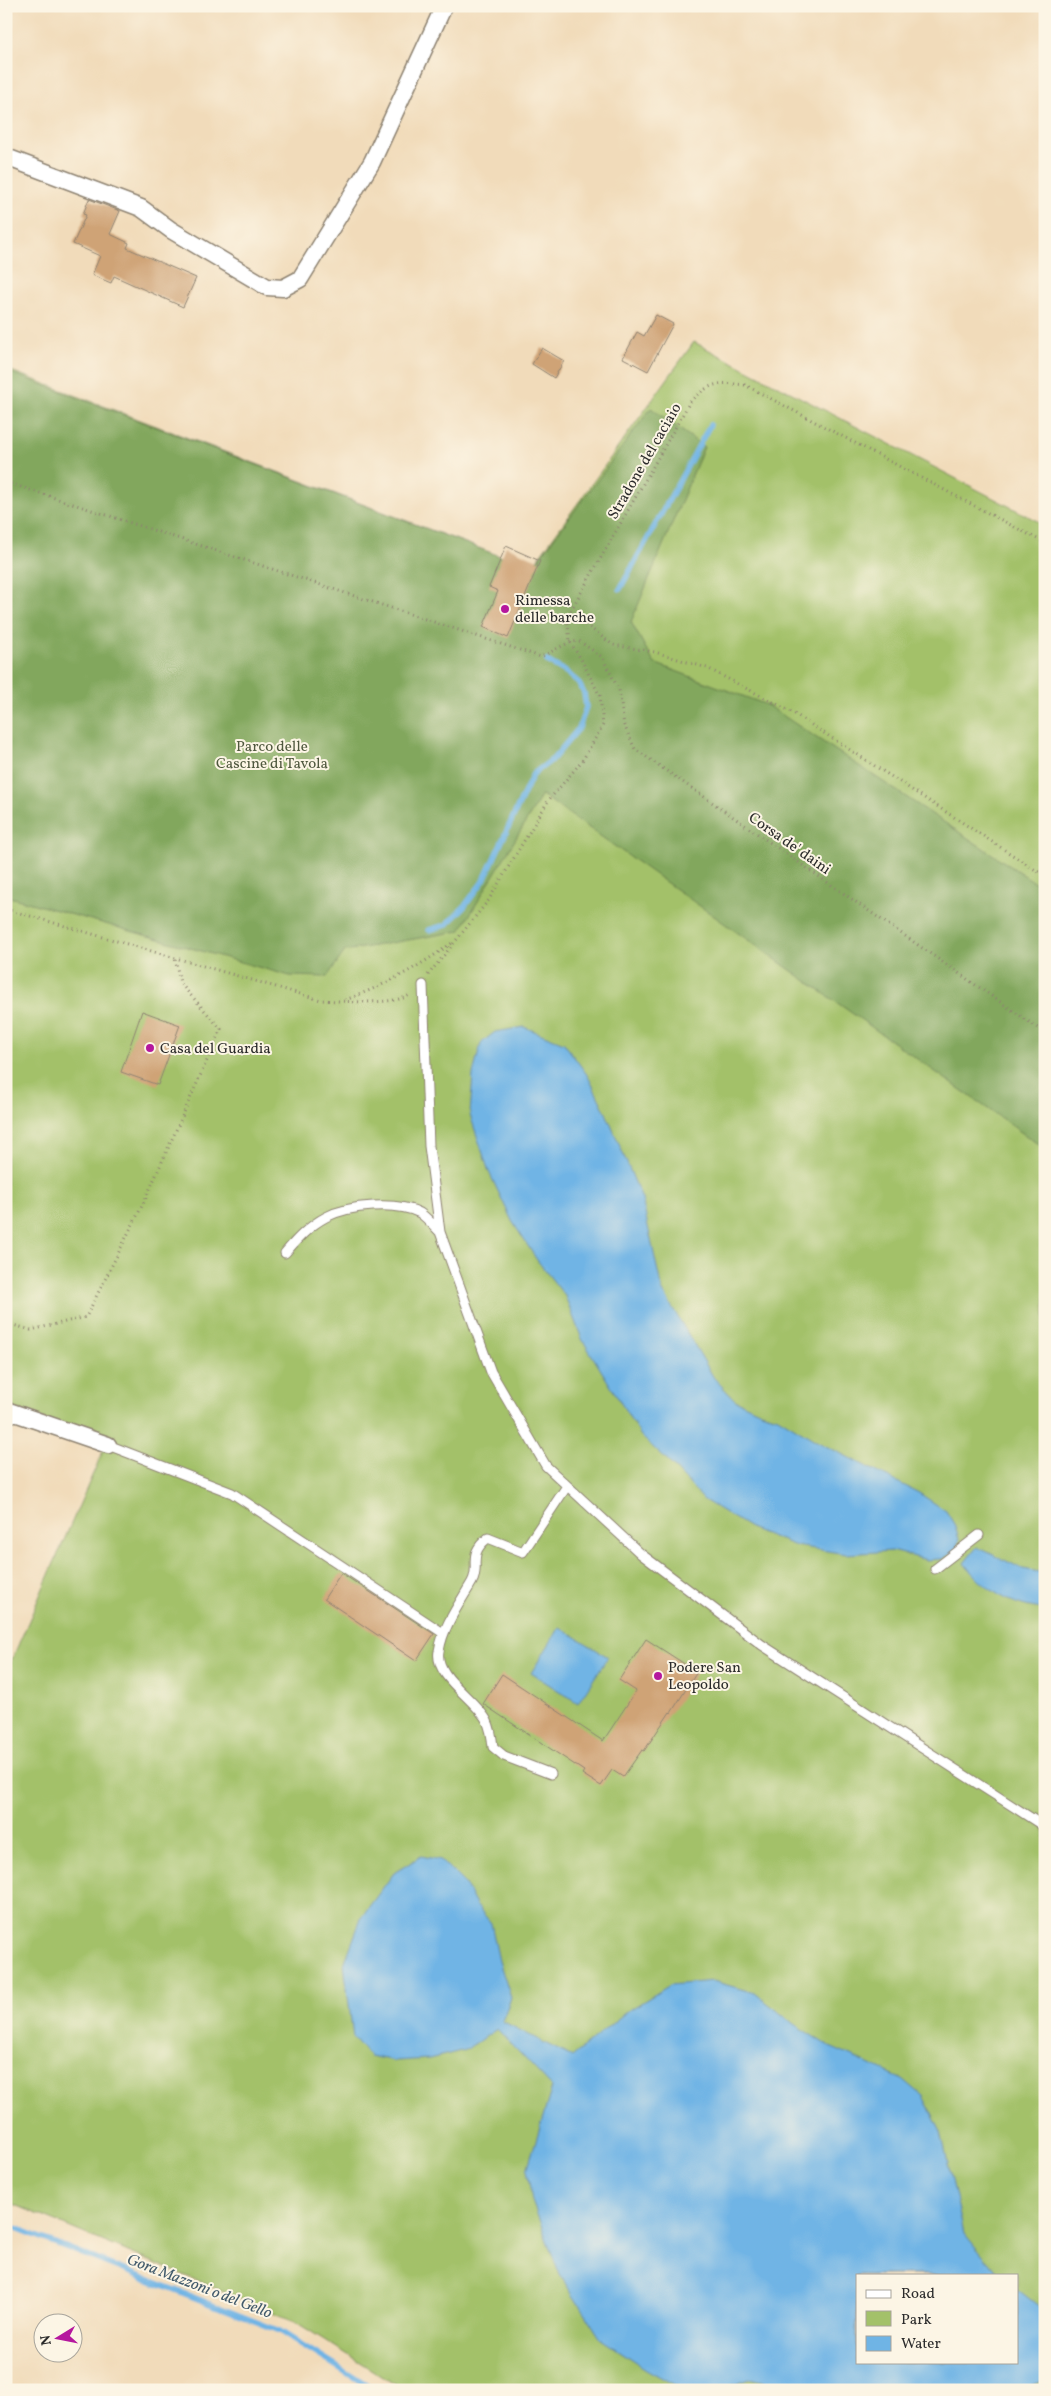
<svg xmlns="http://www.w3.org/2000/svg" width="1051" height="2396" viewBox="0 0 1051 2396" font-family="Vollkorn,serif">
	<rect width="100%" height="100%" fill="#fcf5e5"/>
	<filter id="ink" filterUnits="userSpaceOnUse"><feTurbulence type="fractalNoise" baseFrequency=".02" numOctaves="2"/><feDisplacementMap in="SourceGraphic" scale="10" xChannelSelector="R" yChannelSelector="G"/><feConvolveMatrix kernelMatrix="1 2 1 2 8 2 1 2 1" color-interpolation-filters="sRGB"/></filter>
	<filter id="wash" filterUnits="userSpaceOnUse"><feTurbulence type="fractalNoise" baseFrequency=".0096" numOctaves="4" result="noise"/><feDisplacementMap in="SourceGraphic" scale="20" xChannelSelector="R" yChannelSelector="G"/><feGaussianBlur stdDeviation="1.12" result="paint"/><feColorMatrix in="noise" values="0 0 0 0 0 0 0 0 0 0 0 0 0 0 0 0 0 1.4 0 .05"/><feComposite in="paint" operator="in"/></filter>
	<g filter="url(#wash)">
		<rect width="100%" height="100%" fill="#f1dbba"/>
		<!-- green -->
		<path fill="#a3c169" stroke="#67764a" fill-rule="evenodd" d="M694 342 1045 525V2390H404L294 2321 6 2201V1673L106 1444 6 1405V369L531 568ZM857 2275H1017V2362H857Z"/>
		<!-- forest -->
		<path fill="#82a75d" stroke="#566944" d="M6 371 532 568 651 408 704 447 631 622 654 663 767 705 1045 889V1149L542 795 460 931 345 951 327 977 290 976 6 896Z"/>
		<!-- water -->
		<path fill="#6fb4e5" stroke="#4d7088" d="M524 1027 564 1043 588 1076 606 1113 642 1199 662 1290 714 1378 735 1400 761 1412 778 1417 818 1442 919 1493 946 1511 954 1524 959 1539 956 1551 942 1559 927 1560 892 1551 846 1554 796 1546 752 1529 704 1500 672 1465 641 1436 582 1339 565 1296 537 1260 512 1221 489 1172 470 1115 473 1074 481 1043 495 1032Z
			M977 1547 1023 1569 1045 1573V1609C1012 1607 983 1589 964 1563Z
			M560 1627 608 1657 578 1703 531 1673Z
			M421 1856 441 1860 465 1884 476 1905 491 1923 499 1961 511 1998 502 2021 572 2057 626 2012 670 1985 713 1981 755 1993 794 2024 830 2047 903 2079 923 2096 941 2132 964 2233 999 2275H857V2362H1017V2289L1045 2311V2380L1021 2390H787L773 2384 750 2379 720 2390H684L646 2369 601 2339 560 2275 532 2201 527 2170 552 2087 497 2029 465 2050 429 2059 395 2061 369 2056 353 2037 344 1964 362 1916 394 1873Z"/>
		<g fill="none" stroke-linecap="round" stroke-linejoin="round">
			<!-- stream -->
			<path stroke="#6fb4e5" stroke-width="5.5" d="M620 589 710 425
				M429 930 446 925 464 907 484 880 533 774 553 759 579 728 586 707 584 693 578 682 566 672 547 661
				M6 2224 280 2331 374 2390"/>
		</g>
		<g id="blocks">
			<!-- building -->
			<path fill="#cfa376" d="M89 199 120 211 110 234 129 243 127 248 196 278 183 307 114 276 111 283 92 275 100 256 73 244 86 215 83 214Z
				M656 315 673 324 648 371 623 358 637 332 644 336Z
				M542 348 564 361 554 378 532 364Z
				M506 546 540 561 508 638 483 627 498 591 489 587Z
				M142 1011 180 1025 158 1085 121 1072Z
				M341 1573 434 1634 416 1661 324 1599Z
				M646 1639 697 1672 671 1713 670 1712 644 1751 642 1750 623 1777 612 1770 601 1786 582 1774 584 1771 483 1704 502 1674 603 1741 636 1691 619 1680Z"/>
		</g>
	</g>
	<g filter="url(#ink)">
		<use href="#blocks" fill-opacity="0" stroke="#8e8372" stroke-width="1"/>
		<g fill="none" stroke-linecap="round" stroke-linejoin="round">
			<defs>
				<path id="lane" d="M423 985 429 1146 440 1232 491 1372 546 1466 641 1554 762 1645 1045 1827
					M285 1253C297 1239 309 1226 326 1217 349 1205 397 1201 420 1213 427 1218 434 1226 440 1232
					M108 1445 232 1493 443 1633
					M935 1569 979 1535
					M551 1774 504 1756 493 1747C492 1737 491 1729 487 1721 476 1699 434 1677 439 1651 443 1626 460 1603 472 1582 481 1566 466 1555 488 1538L523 1552 567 1486"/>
				<path id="street" d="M6 157 141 208 171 230 267 287 283 288 300 279 372 162 444 6
					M6 1410 108 1445"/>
			</defs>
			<!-- lane casing -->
			<use href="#lane" stroke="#8e8372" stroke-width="11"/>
			<!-- street casing -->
			<use href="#street" stroke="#8e8372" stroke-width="19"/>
			<!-- path -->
			<path stroke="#8e8372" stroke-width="3" stroke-dasharray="1 4" stroke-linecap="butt" d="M6 482 541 657 570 642 579 641 602 657 619 690 624 725 635 749 1045 1033
				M567 617 585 624 613 645 655 652 707 668 790 711 1045 876
				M6 909 321 1000C342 1001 396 1006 411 994
				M428 975 488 901 548 801 582 761 603 725 600 696 581 659 570 642 567 617 691 400C712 382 718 382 745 385L1045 543
				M345 1000C386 985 417 968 452 943
				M6 1323 31 1330 86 1317 145 1200 221 1029 180 983 175 958"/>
			<!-- lane -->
			<use href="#lane" stroke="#fff" stroke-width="9"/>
			<!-- street -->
			<use href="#street" stroke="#fff" stroke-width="16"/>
		</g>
	</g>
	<!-- markers -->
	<g fill="#b5179e" stroke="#fcf5e5" stroke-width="2">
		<circle cx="505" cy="609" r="5"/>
		<circle cx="150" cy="1048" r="5"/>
		<circle cx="658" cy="1676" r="5"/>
	</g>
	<g text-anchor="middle" stroke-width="4" stroke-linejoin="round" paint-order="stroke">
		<!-- street labels -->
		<g font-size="15" fill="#2b2b2b" stroke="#fcf5e5">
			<text transform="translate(644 461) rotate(-60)" y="5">Stradone del caciaio</text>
			<text transform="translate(790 843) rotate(35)" y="5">Corsa de' daini</text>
		</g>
		<!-- poi labels -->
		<g font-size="15" fill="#2b2b2b" stroke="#fcf5e5" text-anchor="start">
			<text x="515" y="605">Rimessa<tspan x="515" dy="17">delle barche</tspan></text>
			<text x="160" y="1053">Casa del Guardia</text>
			<text x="668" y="1672">Podere San<tspan x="668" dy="17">Leopoldo</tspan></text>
		</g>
		<!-- park labels -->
		<g font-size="15" fill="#4f583e" stroke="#fcf5e5">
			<text x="272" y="751">Parco delle<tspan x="272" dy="17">Cascine di Tavola</tspan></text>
		</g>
		<!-- water labels -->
		<g font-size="16" font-style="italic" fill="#435b6c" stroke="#fcf5e5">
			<text transform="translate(200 2285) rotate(21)" y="6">Gora Mazzoni o del Gello</text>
		</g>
	</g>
	<!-- margin -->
	<rect width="1051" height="2396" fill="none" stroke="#fcf5e5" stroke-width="25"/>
	<!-- legend -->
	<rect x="856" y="2274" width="162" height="90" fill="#fcf5e5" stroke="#a8a49b"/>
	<rect x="866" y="2290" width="25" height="8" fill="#ffffff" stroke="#a8a49b"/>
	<text x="901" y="2298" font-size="15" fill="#2b2b2b">Road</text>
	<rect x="866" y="2311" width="25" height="15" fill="#a3c169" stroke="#a8a49b"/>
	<text x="901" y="2324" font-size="15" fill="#2b2b2b">Park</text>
	<rect x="866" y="2336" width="25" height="15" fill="#6fb4e5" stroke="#a8a49b"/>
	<text x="901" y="2348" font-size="15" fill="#2b2b2b">Water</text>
	<!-- north arrow -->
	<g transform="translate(58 2338) rotate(260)"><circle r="24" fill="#fcf5e5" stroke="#a8a49b"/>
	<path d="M0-4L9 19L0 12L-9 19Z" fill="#b5179e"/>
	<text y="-8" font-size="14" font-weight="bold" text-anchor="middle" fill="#2b2b2b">N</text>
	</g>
</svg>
